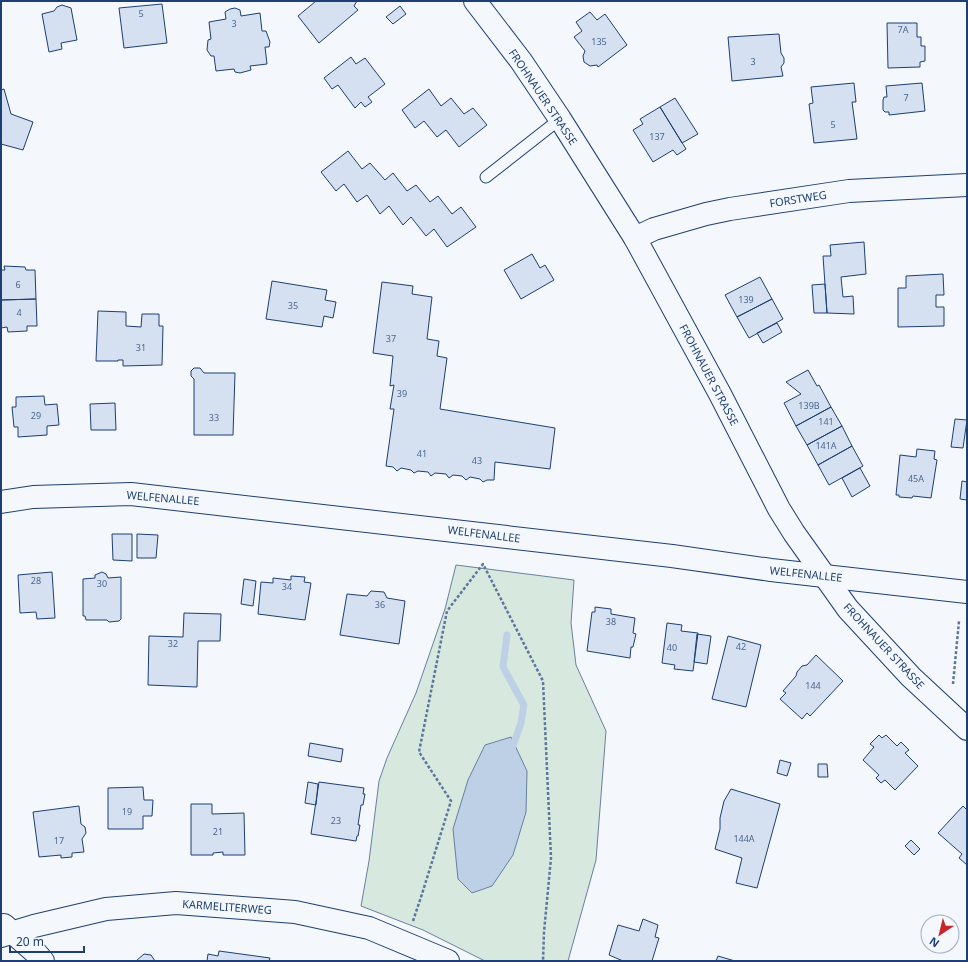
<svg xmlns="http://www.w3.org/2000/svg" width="968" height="962" viewBox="0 0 968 962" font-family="'Noto Sans',sans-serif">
	<rect width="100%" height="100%" fill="#f4f7fb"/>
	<!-- green -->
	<path fill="#d7e8df" stroke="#687fa3" d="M456 565 574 580 571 623 576 665 606 731 596 860 568 961H485L423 930 361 906 369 861 379 781 387 758 416 693 445 609Z"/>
	<!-- water -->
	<path fill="#bed0e5" stroke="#687fa3" d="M511 737 527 771 526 812 513 855 492 886 472 893 458 879 453 829 468 780 485 745Z"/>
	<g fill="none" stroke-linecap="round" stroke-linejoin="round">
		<!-- stream -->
		<path stroke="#bed0e5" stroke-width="7" d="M507 635 503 667 524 705 521 723 511 751"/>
	</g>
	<!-- building -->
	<path fill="#d5e0f0" stroke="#1d3f73" d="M316 1H357L354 6 358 10 319 43 298 16Z
		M162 4 167 43 124 48 119 8Z
		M62 5 71 8 77 40 61 43 62 49 49 52 42 14 54 11 57 7Z
		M400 6 406 14 393 24 386 17Z
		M235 8 240 10 241 16 260 13 262 31H266L270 42 269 47H265L267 64 250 66 251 70 240 73 235 72 234 69 216 71 214 56H211L207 50 208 40 211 39 209 22 226 19 225 12 230 9Z
		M590 12 597 20 605 14 627 45 598 67 597 65 590 66 584 62 583 56 585 51 574 37 582 31 576 22Z
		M887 23H917V37H921V46H925V61L920 62V67L888 68Z
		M779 34 781 53 784 58V63L781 67 783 76 732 81 728 37Z
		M351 57 356 64 365 58 385 84 368 97 372 102 365 107 361 102 355 108 338 85 332 89 324 78Z
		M854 83 856 102H852L857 139 814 143 809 104 813 103 811 87Z
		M922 83 925 111 889 115V112H885L883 110V100L884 97H887L886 86Z
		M4 89 11 114 33 122 23 150 1 144V90Z
		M429 89 441 106 451 98 464 114 473 108 487 125 459 147 446 130 437 137 424 121 415 128 402 110Z
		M675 98 698 134 682 143 660 107Z
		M660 107 686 149 677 155 673 150 653 162 633 130 643 124 640 119Z
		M348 151 362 169 370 163 385 180 393 173 407 191 416 185 430 202 438 196 452 214 461 207 476 227 447 247 434 229 426 236 411 217 403 225 389 206 380 214 367 195 357 202 344 184 336 191 321 172Z
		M864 242 866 274 841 277 843 297 853 296 854 314 827 313 823 256H831L830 245Z
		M532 254 540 268 545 265 554 280 521 299 504 270Z
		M4 266 25 267 26 270H35L36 299 1 300V270H5Z
		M943 274 944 295H936V307H944V326L898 327V288H906V276Z
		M760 277 772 299 737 317 725 295Z
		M272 281 327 290 325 300 336 302 333 318 324 316 322 327 266 319Z
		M382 282 413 286 412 294 432 297 427 339 439 341 437 356 447 358 440 409 555 428 550 469 495 462 494 480H487L483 482 480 479 470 477 466 480 462 476 453 475 449 478 446 474 435 473 431 476 428 472 418 471 414 473 411 470 401 468 397 471 393 467 386 466 394 409H390L394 385 390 386 393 356 373 353Z
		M825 284 827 313H814L812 285Z
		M36 299 37 326H27V331L8 332 7 327 1 328V300Z
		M772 299 783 319 749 338 737 317Z
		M98 311 126 312V326L141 327 142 314H159V326H163L162 365 123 366V360H118V361H96Z
		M777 323 782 332 763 343 757 333Z
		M194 368H200L204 373H235L233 435H194V379L191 376V371Z
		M808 370 817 386 819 385 831 407 796 426 784 403 801 394 786 382Z
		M44 396 45 405 57 404 59 425 47 426V435L18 437V427H14L12 407H16V397Z
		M115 403 116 430H91L90 404Z
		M831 407 842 426 807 445 796 426Z
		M955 419 967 420 963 448 951 447Z
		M842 426 852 446 818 465 807 445Z
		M852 446 863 466 829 485 818 465Z
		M917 449 935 451 934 459 937 460 931 498 913 496 912 498 899 497V495H896L900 455 916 457Z
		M860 468 870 486 852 497 842 478Z
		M962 481 967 482V500L960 499Z
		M112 534H132V561L113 560Z
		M137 534 158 535 156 558H137Z
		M52 572 55 618 37 619 36 612 20 613 18 575Z
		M102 572 106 574 108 578 121 577V619L119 621 109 622 107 620H86L85 616H83V579L95 578V575Z
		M291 576 305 577 304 582 311 583 305 620 258 614 261 582 273 583V578L291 580Z
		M244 579 256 581 253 606 241 604Z
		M371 591 384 592 387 598 405 601 399 644 340 635 347 594 367 596Z
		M595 607 611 609V614L635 618 633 633 636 634 633 647H631L630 658 587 651 592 612H595Z
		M184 613 221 614 220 641H198L197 687 148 685 149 636 183 637Z
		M667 623 682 625 681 631 698 633 693 671 674 669 675 665 662 663Z
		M697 634 711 636 707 664 694 662Z
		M728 636 761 645 746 707 712 699Z
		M816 655 843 681 810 716 807 713 802 719 780 699 786 693 783 691 796 676 797 672 802 666 807 665Z
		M879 735 882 738 886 735 897 746 901 742 909 750 905 753 918 766 895 790 885 780 881 783 876 778 879 775 863 760 874 747 870 744Z
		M310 743 343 749 341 762 308 756Z
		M780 760 791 763 787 776 777 773Z
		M818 764H827L828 777H818Z
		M308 782 318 784 316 805 305 803Z
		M319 782 364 788 363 794H365L363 805H361L358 825H360L358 836H357L356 841 311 834Z
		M143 787 144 800H153L152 816H143V829H108V788Z
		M731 789 780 804 757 888 736 883 742 858 715 849 720 829V818L724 801Z
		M191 804H212V814L244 813 245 855H223V852L213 853V855H191Z
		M79 806 81 824 85 827 86 833 82 839 84 852 72 853V857L61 858V855L39 857 33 812Z
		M963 806 967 810V865L959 858 962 854 938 833Z
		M911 840 920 849 914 855 905 846Z
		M643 919 658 925 655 937 659 938 652 961H623L609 955 618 925 639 931Z
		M219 951 270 958 269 961H207L208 954 218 956Z
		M144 954 151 955 155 961H136Z
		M718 956 735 961H716Z"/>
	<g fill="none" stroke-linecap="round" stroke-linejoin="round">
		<defs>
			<path id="lane" d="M486 177 560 119"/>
			<path id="street" d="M635 238 654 229 706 214 730 209 849 191 967 185
				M1 502 33 497 131 494 672 556 771 570 967 592
				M4 925 37 954 43 961
				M1 936 34 926 106 909 176 903 295 912 369 928 448 961"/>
			<path id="secondary" d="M475 1 521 61 560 119 635 238 720 394 779 509 794 533 848 609 911 677 967 729"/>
		</defs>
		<!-- lane casing -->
		<use href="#lane" stroke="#1d3f73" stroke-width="13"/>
		<!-- street casing -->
		<use href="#street" stroke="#1d3f73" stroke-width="24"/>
		<!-- secondary casing -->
		<use href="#secondary" stroke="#1d3f73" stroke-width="24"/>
		<!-- path -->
		<path stroke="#5e769c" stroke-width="2.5" stroke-dasharray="3 2" stroke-linecap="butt" d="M953 684 959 621
			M413 921 422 894 451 801 419 752 447 611 483 564 543 681 551 858 544 932 543 961"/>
		<!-- lane -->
		<use href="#lane" stroke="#f4f7fb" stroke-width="11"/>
		<!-- street -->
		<use href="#street" stroke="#f4f7fb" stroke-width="22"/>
		<!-- secondary -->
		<use href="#secondary" stroke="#f4f7fb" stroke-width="22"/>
	</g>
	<g text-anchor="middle" stroke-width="3" stroke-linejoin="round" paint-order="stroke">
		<!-- number labels -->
		<g font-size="9" fill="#4b6792">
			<text x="141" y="17">5</text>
			<text x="234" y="27">3</text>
			<text x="903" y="33">7A</text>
			<text x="599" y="45">135</text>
			<text x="753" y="65">3</text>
			<text x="906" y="101">7</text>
			<text x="833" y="128">5</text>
			<text x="657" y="140">137</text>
			<text x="18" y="288">6</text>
			<text x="746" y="303">139</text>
			<text x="293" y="309">35</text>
			<text x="19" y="316">4</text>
			<text x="391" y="342">37</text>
			<text x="141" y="351">31</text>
			<text x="402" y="397">39</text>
			<text x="809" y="409">139B</text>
			<text x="36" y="419">29</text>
			<text x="214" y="421">33</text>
			<text x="826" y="425">141</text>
			<text x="826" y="449">141A</text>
			<text x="422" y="457">41</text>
			<text x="477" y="464">43</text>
			<text x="916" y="482">45A</text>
			<text x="36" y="584">28</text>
			<text x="102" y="587">30</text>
			<text x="287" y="590">34</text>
			<text x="380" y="608">36</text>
			<text x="611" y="625">38</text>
			<text x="173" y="647">32</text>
			<text x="741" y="650">42</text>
			<text x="672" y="651">40</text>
			<text x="813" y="689">144</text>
			<text x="127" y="815">19</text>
			<text x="336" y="824">23</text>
			<text x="218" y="835">21</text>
			<text x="744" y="842">144A</text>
			<text x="59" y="844">17</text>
		</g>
		<!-- street labels -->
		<g font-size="11" fill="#1d3f73" stroke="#f4f7fb">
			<text transform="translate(543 97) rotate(56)" y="4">FROHNAUER STRASSE</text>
			<text transform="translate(798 199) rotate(-9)" y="4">FORSTWEG</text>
			<text transform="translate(709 375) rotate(62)" y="4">FROHNAUER STRASSE</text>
			<text transform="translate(163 498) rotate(5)" y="4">WELFENALLEE</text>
			<text transform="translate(484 534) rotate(7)" y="4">WELFENALLEE</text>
			<text transform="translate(806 574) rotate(6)" y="4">WELFENALLEE</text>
			<text transform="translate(884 646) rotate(47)" y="4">FROHNAUER STRASSE</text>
			<text transform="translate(227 907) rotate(4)" y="4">KARMELITERWEG</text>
		</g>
	</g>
	<!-- border -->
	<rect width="968" height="962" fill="none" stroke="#1d3f73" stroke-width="4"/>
	<!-- north arrow -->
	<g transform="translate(940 934) rotate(215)"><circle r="19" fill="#f4f7fb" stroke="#9eadc5"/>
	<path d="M0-3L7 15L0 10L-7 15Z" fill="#c62828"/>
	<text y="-6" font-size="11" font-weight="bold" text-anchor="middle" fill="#1d3f73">N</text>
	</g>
	<!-- scale -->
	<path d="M10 946v6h74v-6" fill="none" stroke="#1d3f73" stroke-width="2"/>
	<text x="16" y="946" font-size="12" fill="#1d3f73" stroke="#f4f7fb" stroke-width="3" paint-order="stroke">20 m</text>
</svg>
